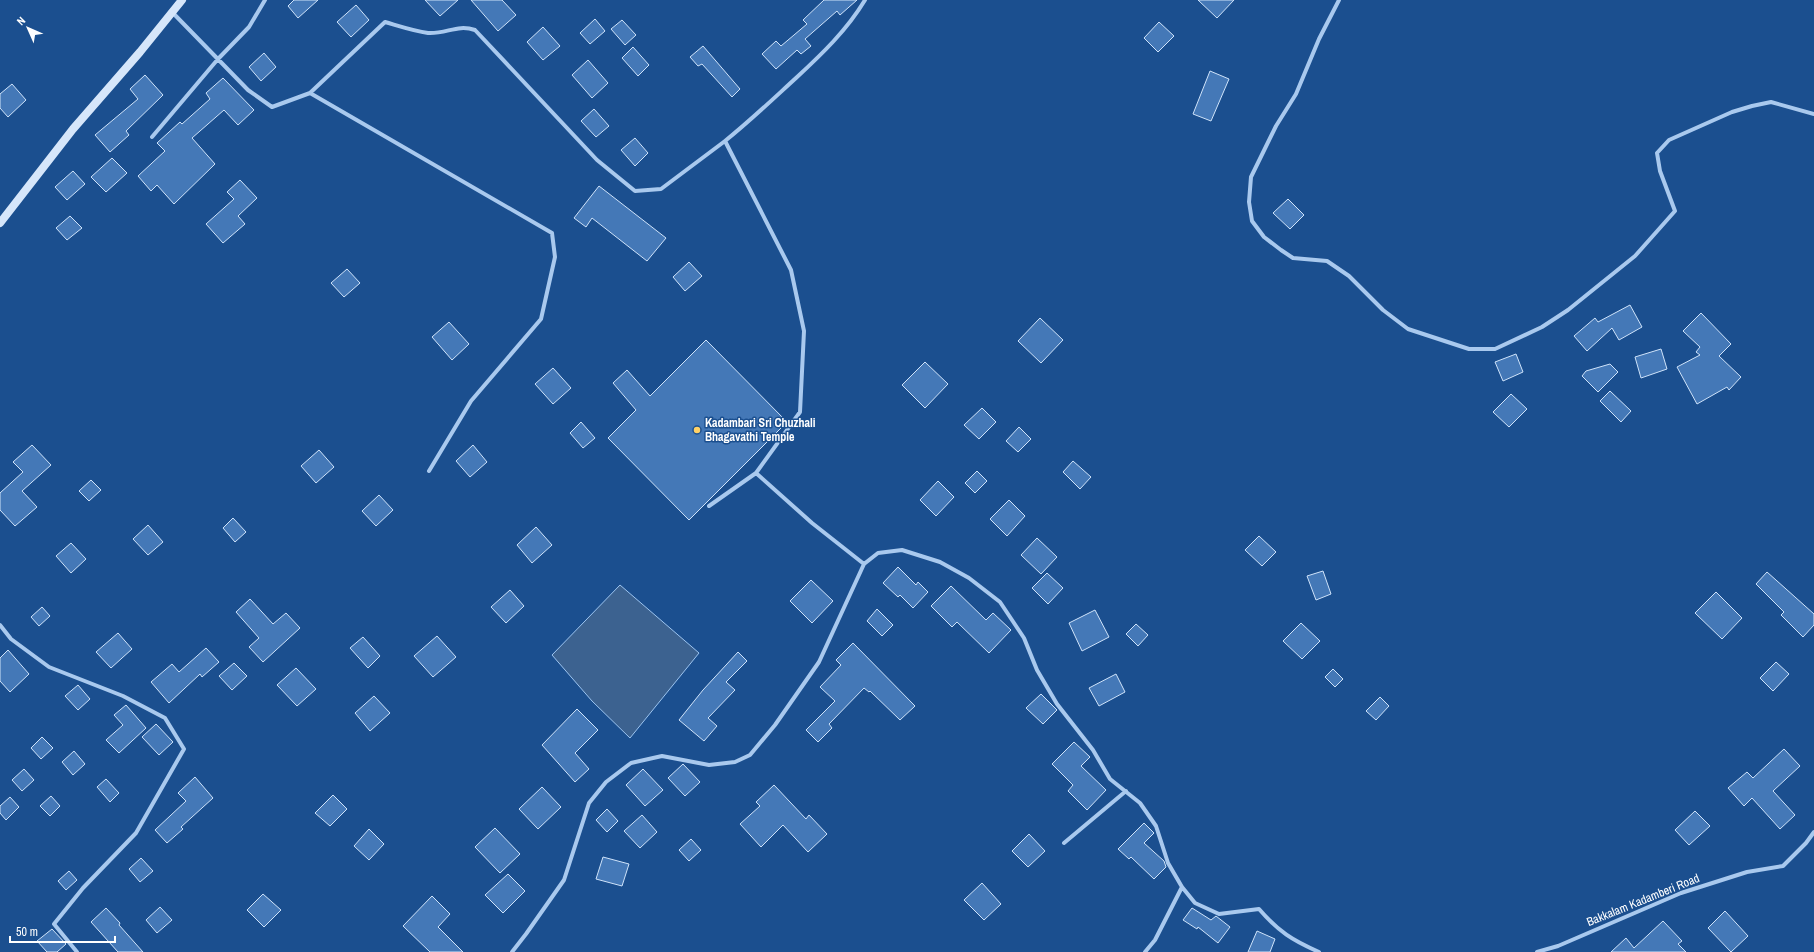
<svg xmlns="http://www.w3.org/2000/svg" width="1814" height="952" viewBox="0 0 1814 952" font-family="'Archivo Narrow',sans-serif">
	<rect width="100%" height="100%" fill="#1b4f8f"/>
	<!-- water -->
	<path fill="#3c6290" stroke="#9cc4f0" d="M620 585 699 653 630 738 592 701 552 655Z"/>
	<!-- building -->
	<path fill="#4478b7" stroke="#cfe3fa" d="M294 0H318L298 18 288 6Z
		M425 0H458L440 16Z
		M471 0H502L516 15 498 31Z
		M824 0H857L840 15 837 11 805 39 811 46 801 54 797 50 776 69 762 54 776 41 781 46 807 24 803 20Z
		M1198 0H1234L1217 18Z
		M356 5 369 20 351 37 337 22Z
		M595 19 605 31 590 44 580 33Z
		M622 20 636 35 625 45 611 29Z
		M1159 22 1174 36 1158 52 1144 38Z
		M543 27 560 46 543 60 527 42Z
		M703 46 740 89 732 97 702 64 698 66 690 57Z
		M633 47 649 65 638 76 622 58Z
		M264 53 276 67 261 81 249 67Z
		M588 60 608 83 592 98 572 75Z
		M1210 71 1229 79 1211 121 1193 114Z
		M145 75 163 95 126 131 129 135 110 152 95 135 138 99 130 89Z
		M223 78 254 110 238 125 224 110 192 138 215 164 174 204 157 185 151 191 138 176 165 151 157 143 180 122 182 124 210 99 206 93Z
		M12 84 26 100 8 117 0 108V94Z
		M594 109 609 126 596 137 581 121Z
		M635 138 648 153 635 166 621 150Z
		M112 158 127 173 106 192 91 177Z
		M73 171 85 184 67 200 55 187Z
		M240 180 257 198 238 216 245 224 223 243 206 224 234 199 227 192Z
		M599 186 666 238 647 261 592 218 586 227 574 218Z
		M1288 199 1304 215 1290 229 1273 213Z
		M70 216 82 228 67 240 56 228Z
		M689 262 702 276 685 291 673 277Z
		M347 269 360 283 344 297 331 283Z
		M1630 305 1642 327 1619 340 1612 328 1587 351 1574 336 1595 318 1598 322Z
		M1701 313 1731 344 1719 356 1741 377 1729 390 1727 387 1697 404 1677 367 1700 355 1696 352 1700 347 1683 331Z
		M1040 318 1063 340 1041 363 1018 341Z
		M449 322 469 344 452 360 432 337Z
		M706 340 787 422 689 520 608 438 636 410 613 383 627 370 650 396Z
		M1661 349 1667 369 1641 378 1635 357Z
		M1516 354 1523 372 1503 381 1495 362Z
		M925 362 948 384 925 408 902 385Z
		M1610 364 1618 372 1598 392 1582 376 1586 371Z
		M553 368 571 388 553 404 535 384Z
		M1610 391 1631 411 1621 422 1600 401Z
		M1511 394 1527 409 1509 427 1493 412Z
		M982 408 996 422 979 439 964 425Z
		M581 422 595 438 583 448 570 433Z
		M1019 427 1031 439 1018 452 1006 441Z
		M32 445 51 465 22 491 37 507 15 526 0 510V493L23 472 13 462Z
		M473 445 487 462 470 477 456 461Z
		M319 450 334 467 316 483 301 466Z
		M1073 461 1091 477 1080 489 1063 472Z
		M977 471 987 481 975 493 965 483Z
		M91 480 101 490 89 501 79 491Z
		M938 481 954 497 936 516 920 500Z
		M379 495 393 510 376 526 362 511Z
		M1009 500 1025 516 1007 536 990 519Z
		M233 518 246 532 235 542 223 528Z
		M148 525 163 542 148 555 133 539Z
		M536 527 552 545 532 563 517 545Z
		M1259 536 1276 552 1262 566 1245 550Z
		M1037 538 1057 557 1041 574 1021 555Z
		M71 543 86 559 71 573 56 556Z
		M898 567 916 585 918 582 928 592 913 608 900 595 898 597 883 583Z
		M1323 571 1331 594 1316 600 1307 576Z
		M1767 572 1814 614V625L1803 637 1781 615 1784 612 1756 584Z
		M1047 573 1063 588 1048 604 1032 588Z
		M811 580 833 601 812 623 790 601Z
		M951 586 986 620 993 613 1011 630 989 653 957 622 952 627 931 606Z
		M510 590 524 606 506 623 491 607Z
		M1716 592 1742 618 1722 639 1695 613Z
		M250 599 273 624 286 613 300 628 263 662 249 647 259 638 236 612Z
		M42 607 50 616 39 626 31 617Z
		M877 609 893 625 882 636 867 621Z
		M1095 610 1109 637 1082 651 1069 623Z
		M1301 623 1320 641 1302 659 1283 641Z
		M1136 624 1148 635 1138 646 1126 634Z
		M118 633 132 649 111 668 96 652Z
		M437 636 456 657 433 677 414 656Z
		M363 637 380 656 368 668 350 648Z
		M853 643 915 706 900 720 870 691 869 692 864 688 829 724 832 728 818 742 806 730 835 701 820 687 841 665 836 660Z
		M206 648 219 662 202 677 200 674 169 703 151 682 172 664 179 672Z
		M8 650 29 674 10 692 0 681V658Z
		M738 652 747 661 726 682 735 690 708 718 717 726 704 741 679 720 703 690Z
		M1776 662 1789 674 1773 691 1760 678Z
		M234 663 247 676 232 690 219 676Z
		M296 668 316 689 297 706 277 685Z
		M1333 669 1343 679 1335 687 1325 677Z
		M1116 674 1125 692 1099 706 1089 688Z
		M78 685 90 699 78 710 65 696Z
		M1041 694 1057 710 1043 724 1026 708Z
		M374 696 390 713 370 731 355 713Z
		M1380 697 1389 706 1376 720 1366 711Z
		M126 705 146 728 119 753 106 740 123 725 114 715Z
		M577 709 598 730 575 753 589 769 575 782 542 745Z
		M156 724 173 742 159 755 142 737Z
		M42 737 53 748 41 759 31 748Z
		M1074 742 1090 757 1081 766 1106 790 1087 810 1068 791 1073 785 1052 764Z
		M1784 749 1800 766 1773 791 1795 815 1780 829 1752 798 1744 806 1728 788 1747 772 1753 778Z
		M74 751 85 764 73 775 62 762Z
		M683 764 700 782 685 796 668 778Z
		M24 769 34 780 22 791 12 780Z
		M643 769 663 790 645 806 626 785Z
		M195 777 213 798 181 827 183 829 167 843 155 830 186 801 178 793Z
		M106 779 119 793 110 802 97 787Z
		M774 785 806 819 809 815 827 834 808 852 783 825 761 847 740 824 760 806 756 802Z
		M542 787 561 807 538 829 519 809Z
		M333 795 347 809 330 826 315 813Z
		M51 796 60 806 50 816 40 806Z
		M10 797 19 807 6 820 0 813V806Z
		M607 809 618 821 607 832 596 820Z
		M1695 811 1710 826 1689 845 1675 830Z
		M642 815 657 832 640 848 624 831Z
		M1144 823 1154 833 1144 843 1164 861 1166 867 1154 879 1131 857 1129 859 1118 849Z
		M495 828 520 854 500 873 475 847Z
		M369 829 384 844 369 860 354 846Z
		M1029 834 1045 851 1028 867 1012 851Z
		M691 839 701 850 689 861 679 850Z
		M603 857 629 864 622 886 596 879Z
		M141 858 153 871 140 882 129 869Z
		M69 871 77 880 66 890 58 881Z
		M508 874 525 891 503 913 485 895Z
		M982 883 1001 904 984 920 964 900Z
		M263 894 281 910 264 927 247 910Z
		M432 896 450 914 438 927 463 952H430L403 926Z
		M160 907 172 920 157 933 146 920Z
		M106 908 120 923 119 925 143 952H118L91 922Z
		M1192 908 1211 920 1216 916 1230 927 1218 943 1198 927 1197 929 1183 920Z
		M1725 911 1748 936 1731 952 1708 928Z
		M1663 921 1682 941 1678 944 1686 952H1611L1626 938 1634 948Z
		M52 929 66 944 57 952H47L37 941Z
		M1257 931 1275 939 1270 952H1248Z"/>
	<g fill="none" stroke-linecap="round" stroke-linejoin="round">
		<!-- street -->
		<path stroke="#a9c9ee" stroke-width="4" d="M1339 0 1319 39 1296 94 1276 126 1251 177 1249 202 1252 221 1264 237 1281 250 1293 258 1327 261 1349 276 1383 310 1408 329 1469 349H1495L1542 327 1568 310 1635 256 1675 211 1660 171 1657 153 1669 140 1732 112 1752 106 1771 102 1814 114
			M172 12 248 90 272 107 310 93 385 22C399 26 414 31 428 33 447 34 457 24 475 30L597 160 635 191 661 189 725 141
			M310 93 552 233 555 257 541 319 471 401 429 471
			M152 137 218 59 249 27 265 0
			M709 506 756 473
			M864 564 812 523 756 473 800 412 804 331 791 270 725 141C750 121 773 99 796 78 822 54 847 30 865 0
			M0 625 11 639 49 667 123 696 165 718 184 749 136 833 83 888 54 924 77 952
			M1064 843 1126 791
			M512 952 526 934 564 880 589 803 606 782 631 763 662 756 709 765 735 762 750 755 775 725 819 662 864 564 878 553 902 550 940 562 969 578 1000 602 1024 638 1037 670 1057 704 1093 750 1110 779 1140 803 1156 826 1168 863 1182 887 1195 903 1219 914 1259 909C1279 932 1292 940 1319 952
			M1145 952 1155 940 1182 887
			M1537 952 1558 946 1681 893 1747 872 1783 866 1806 843 1814 832"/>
		<!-- secondary -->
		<path stroke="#d6e6fa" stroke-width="8" d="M0 223 73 129 140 52 182 0"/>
	</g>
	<!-- markers -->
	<circle fill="#ffd166" stroke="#1b4f8f" stroke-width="1.5" cx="697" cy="430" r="4"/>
	<g text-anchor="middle" stroke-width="3" stroke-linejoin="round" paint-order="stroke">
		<!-- poi labels -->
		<g font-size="12" font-weight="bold" fill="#fff" stroke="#1b4f8f" text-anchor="start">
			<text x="705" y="427">Kadambari Sri Chuzhali<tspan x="705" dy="14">Bhagavathi Temple</tspan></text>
		</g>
		<!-- street labels -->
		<g font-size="12" fill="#fff" stroke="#1b4f8f">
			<text transform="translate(1643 900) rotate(-22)" y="4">Bakkalam Kadamberi Road</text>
		</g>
	</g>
	<!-- north arrow -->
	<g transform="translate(28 28) rotate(315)" stroke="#1b4f8f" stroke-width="3" paint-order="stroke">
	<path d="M0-3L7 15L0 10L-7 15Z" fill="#ffffff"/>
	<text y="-6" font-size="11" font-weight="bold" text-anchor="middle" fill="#ffffff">N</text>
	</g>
	<!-- scale -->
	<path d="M10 936v6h105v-6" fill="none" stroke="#ffffff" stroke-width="2"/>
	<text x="16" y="936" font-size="12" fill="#ffffff" stroke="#1b4f8f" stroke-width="3" paint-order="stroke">50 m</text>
</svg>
